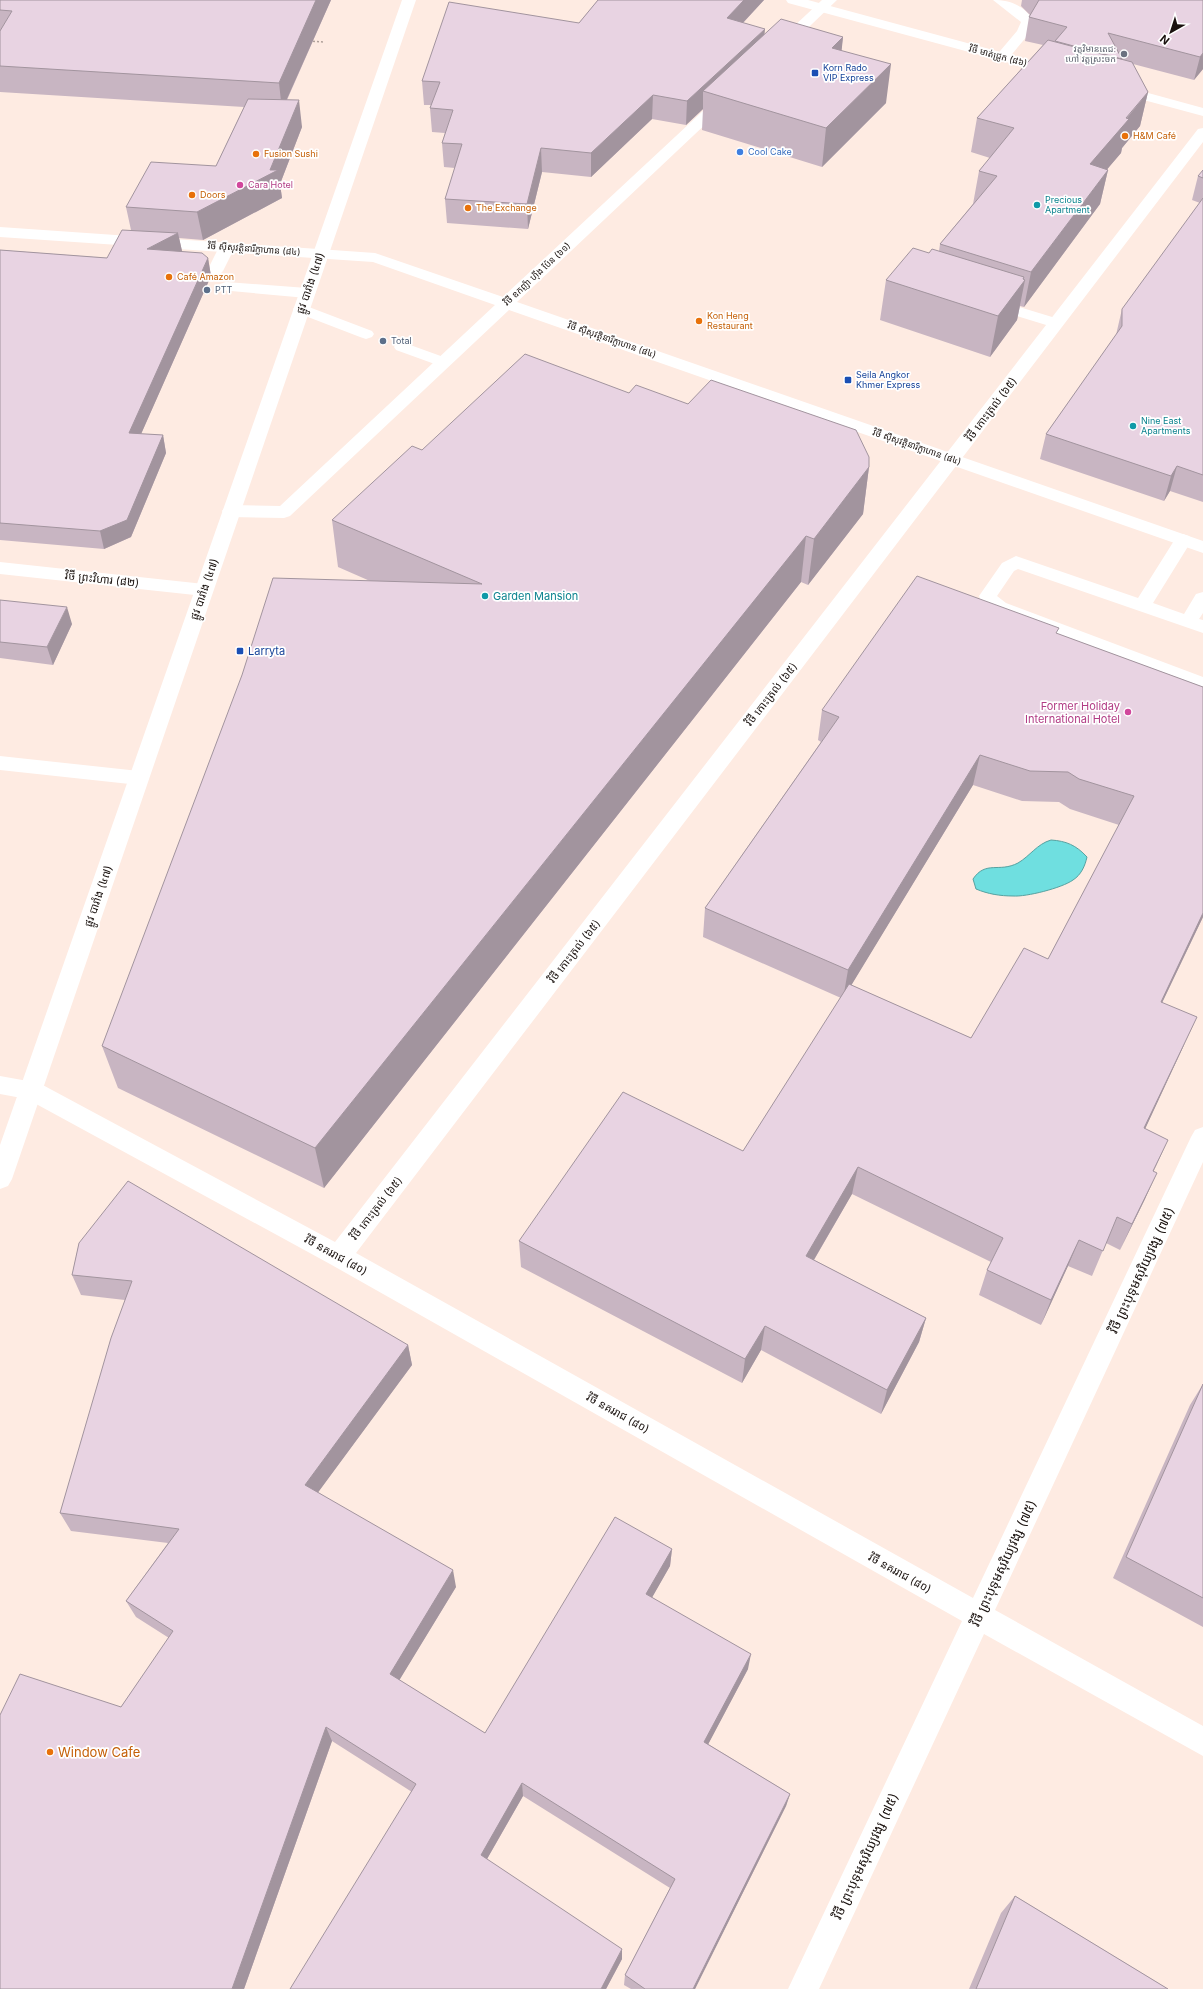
<svg xmlns="http://www.w3.org/2000/svg" width="1203" height="1989" viewBox="0 0 1203 1989" font-family="Inter,'Noto Sans Khmer',sans-serif">
	<rect width="100%" height="100%" fill="#feebe2"/>
	<!-- water -->
	<path fill="#6fdfe0" stroke="#56a2a1" d="M1051 840C1066 841 1076 845 1087 857 1085 866 1081 875 1073 880 1062 888 1026 897 1013 896 1000 896 988 894 976 889L973 879C986 860 999 873 1018 863 1030 856 1037 844 1051 840Z"/>
	<g fill="none" stroke-linecap="round" stroke-linejoin="round">
		<!-- path -->
		<path stroke="#afa099" stroke-width="1.5" stroke-dasharray="2 2" stroke-linecap="butt" d="M309 41 323 42"/>
		<!-- service -->
		<path fill="#fff" fill-rule="evenodd" d="M993 0C1012 0 1024 6 1035 22L1028 35 1007 60H997L995 57 1017 31 1021 22Z
			M227 242 232 244 235 247 223 271 220 274H210L207 271 219 247 222 244Z
			M226 282 307 288 313 290 315 293 313 296 307 298 220 290 218 287 220 284Z
			M990 298 1062 320 1064 323 1062 326 1056 328 984 306 982 303 984 300Z
			M301 304 372 331 374 334 372 337 366 339 360 337 295 312 293 309 295 306Z
			M402 342 449 359 451 362 449 365 443 367 396 350 394 347 396 344Z
			M1183 534 1189 536 1192 540 1153 603 1184 614 1196 594 1203 592V613L1199 619 1203 620V633L1018 569 1014 571 997 596 1006 603 1203 677V691L992 611 983 606 979 596 1002 563 1016 556 1138 598 1177 536Z
			M0 756 139 771 146 773 149 778 146 783 139 785 0 770Z"/>
		<!-- minor -->
		<path fill="#fff" fill-rule="evenodd" d="M786 0H808L1060 68 1062 71 1060 74H1050L788 3Z
			M1119 85 1203 108V116L1114 92 1112 89 1114 86Z
			M1203 128V142L356 1253 973 1598 1191 1137 1195 1130 1203 1127V1162L995 1610 1203 1726V1756L984 1634 819 1989H788L962 1621 330 1264 27 1099 0 1094V1076L39 1083 335 1242 1198 129Z
			M0 562 204 584 210 586 213 590 210 594 204 596 0 574Z"/>
		<!-- tertiary -->
		<path fill="#fff" fill-rule="evenodd" d="M822 0H837L786 49H776L774 46 776 43Z
			M724 95 729 96 731 99 729 102 517 302 1203 541V553L509 310 290 516 284 518 231 517 225 515 222 511 225 507 231 505 280 506 495 305 373 262 0 237V227L375 253 503 297 719 96Z"/>
		<!-- secondary -->
		<path fill="#fff" fill-rule="evenodd" d="M402 0H416L12 1179 8 1186 0 1189V1145Z"/>
	</g>
	<!-- wall -->
	<path fill="#c8b5c2" fill-rule="evenodd" d="M0 0H331L287 100 302 127 280 184 282 198 203 240 179 238 182 251 180 252 208 258 211 276 141 434 163 435 166 453 131 537 104 549 0 540V250L107 258 131 230 126 207 216 166 244 107 0 92Z
		M598 0H764L743 23 764 35 843 37 841 51 886 103 822 167 702 130 703 109 686 125 652 119 591 177 542 172 528 229 447 223 445 199 455 168 444 167 442 143 445 133 432 132 430 108 431 105H424L422 81 579 23Z
		M1022 0H1203V69L1194 80 1133 64 1148 92 1140 126 1122 148 1121 153 1107 169 1108 170 1100 204 1024 307 1020 306 1017 320 990 357 880 320 886 280 929 253 939 251 940 244 973 204 979 171 990 158 971 152 977 118 1043 45 1025 41 1029 17 1030 15 1021 6Z
		M1203 170V502L1170 491 1164 501 1040 459 1046 434 1116 335 1122 309 1200 203 1192 200 1198 176Z
		M629 393 688 404 869 467 863 514 808 585 801 582 324 1188 118 1088 102 1046 370 581 338 567 332 520 422 450Z
		M0 600 72 624 53 665 0 658Z
		M1058 634 1203 687V917L1162 1003 1184 1045 1145 1129 1154 1171 1145 1199 1120 1250 1106 1243 1092 1276 1068 1266 1041 1325 979 1295 987 1270 991 1262 852 1194 814 1260 926 1318 919 1342 881 1414 761 1350 742 1383 521 1267 519 1241 743 1151 841 998 703 937 705 908 821 742 818 740 822 710ZM973 785 1022 801 1059 802 1070 809 1119 825 1048 959 971 1038 851 985Z
		M79 1243 408 1345 412 1365 318 1492 456 1587 399 1680 485 1733 672 1549 670 1566 652 1597 748 1669 708 1744 790 1794 786 1806 695 1989H631L624 1985 625 1975 670 1888 523 1796 487 1859 622 1959 606 1989 412 1792 332 1741 244 1989H0L121 1707 169 1638 136 1617 126 1601 168 1543 71 1531 60 1513 125 1300 81 1295 72 1275Z
		M1203 1384V1627L1113 1578 1190 1405Z
		M1015 1896 1168 1989H969L1001 1913Z"/>
	<!-- shaded-wall -->
	<path fill="#a2949e" d="M316 0H331L282 110 279 83Z
		M744 0H764L726 41 727 18Z
		M765 29 763 53 703 91V109L686 125 687 101Z
		M843 37 839 76 832 48Z
		M1203 53V69L1194 80 1200 57Z
		M891 64 886 103 822 167 826 128Z
		M1148 92 1140 126 1122 148 1121 153 1082 199 1090 164Z
		M653 95 652 119 591 177V153Z
		M299 100 302 127 280 184 282 198 203 240 197 212 270 170Z
		M541 148 542 172 528 229 527 204Z
		M1108 170 1100 204 1024 307 1031 272Z
		M178 233 182 251 151 267 147 249Z
		M208 258 211 276 134 450 129 433Z
		M1024 277 1023 283 1025 280 1017 320 990 357 998 316Z
		M163 435 166 453 131 537 104 549 100 531Z
		M1177 466 1170 491 1164 501 1171 476Z
		M869 467 863 514 808 585 814 539Z
		M806 536 801 582 324 1188 315 1148Z
		M67 607 72 624 53 665 47 647Z
		M980 755 973 785 843 999 848 970Z
		M1203 913V917L1149 1030 1161 1002Z
		M1197 1017 1184 1045 1133 1155 1144 1128Z
		M1168 1140 1156 1166 1141 1197 1153 1171Z
		M858 1167 852 1194 801 1282 806 1256Z
		M1157 1173 1145 1199 1120 1250 1132 1224Z
		M1079 1240 1068 1266 1041 1325 1051 1300Z
		M926 1318 919 1342 881 1414 887 1390Z
		M765 1326 761 1350 742 1383 745 1359Z
		M408 1345 412 1365 311 1502 305 1485Z
		M672 1549 670 1566 645 1610 646 1594Z
		M453 1570 456 1587 394 1689 390 1674Z
		M751 1654 748 1669 702 1756 704 1742Z
		M326 1727 332 1741 244 1989H232Z
		M522 1783 523 1796 483 1866 481 1855Z
		M790 1794 786 1806 695 1989H693Z
		M622 1949V1959L606 1989H601Z"/>
	<!-- building -->
	<path fill="#e8d3e2" stroke="#a2949e" d="M0 0H316L279 83 0 66V31L12 11 0 10Z
		M598 0H744L727 18 765 29 687 101 653 95 591 153 541 148 527 204 445 199 462 144 442 143 453 110 430 108 440 82 422 81 449 2 579 23Z
		M1039 0H1203V53L1200 57 1108 33 1122 59 1055 41 1067 27 1029 17Z
		M781 19 843 37 832 48 891 64 826 128 703 91Z
		M1048 40 1132 62 1148 92 1126 118 1129 119 1090 164 1108 170 1031 272 940 244 997 176 979 171 1014 128 977 118Z
		M248 99 299 100 270 170H278L197 212 126 207 151 162 216 166Z
		M1203 170V178L1198 176Z
		M1203 198V475L1177 466 1171 476 1046 434 1122 326V309Z
		M122 230 178 233 147 249 202 253 208 258 129 433 163 435 127 520 100 531 0 523V250L107 258Z
		M913 248 929 253 932 249 1024 277 1023 279 1025 280 998 316 886 280Z
		M525 354 629 393 636 385 688 404 711 380 856 430 869 457V467L814 539 806 536 315 1148 102 1046 242 675 273 578 482 584 332 520 412 446 422 450Z
		M917 576 1059 628 1056 633 1203 687V913L1161 1002 1197 1017 1144 1128 1168 1140 1153 1171 1157 1173 1132 1224 1117 1217 1103 1251 1079 1240 1051 1300 987 1270 1003 1238 858 1167 806 1256 926 1318 887 1390 765 1326 745 1359 519 1241 623 1092 743 1151 849 984 971 1038 1024 948 1048 959 1134 796 1079 779 1068 772 1030 771 980 755 848 970 705 908 839 717 822 710Z
		M0 600 67 607 47 647 0 642Z
		M128 1181 408 1345 305 1485 453 1570 390 1674 485 1733 615 1517 672 1549 646 1594 751 1654 704 1742 790 1794 693 1989H645L625 1975 675 1879 522 1783 481 1855 622 1949 601 1989H290L416 1784 326 1727 232 1989H0V1715L20 1674 121 1707 173 1631 126 1601 179 1529 60 1513 111 1338 132 1281 72 1275 79 1243Z
		M1203 1384V1598L1126 1557Z
		M1015 1896 1168 1989H976Z"/>
	<!-- markers -->
	<circle fill="#6b7280" stroke="#fff" stroke-width="1.5" cx="1124" cy="54" r="4"/>
	<g fill="#1a4fb4" stroke="#fff" stroke-width="1.5">
		<rect x="811" y="69" width="8" height="8" rx="2"/>
		<rect x="844" y="376" width="8" height="8" rx="2"/>
		<rect x="236" y="647" width="8" height="8" rx="2"/>
	</g>
	<g fill="#e8710a" stroke="#fff" stroke-width="1.5">
		<circle cx="1125" cy="136" r="4"/>
		<circle cx="256" cy="154" r="4"/>
		<circle cx="192" cy="195" r="4"/>
		<circle cx="468" cy="208" r="4"/>
		<circle cx="169" cy="277" r="4"/>
		<circle cx="699" cy="321" r="4"/>
		<circle cx="50" cy="1752" r="4"/>
	</g>
	<circle fill="#3f7fe0" stroke="#fff" stroke-width="1.5" cx="740" cy="152" r="4"/>
	<g fill="#d1479c" stroke="#fff" stroke-width="1.5">
		<circle cx="240" cy="185" r="4"/>
		<circle cx="1128" cy="712" r="4"/>
	</g>
	<g fill="#0f9aa8" stroke="#fff" stroke-width="1.5">
		<circle cx="1037" cy="205" r="4"/>
		<circle cx="1133" cy="426" r="4"/>
		<circle cx="485" cy="596" r="4"/>
	</g>
	<g fill="#5c6f8a" stroke="#fff" stroke-width="1.5">
		<circle cx="207" cy="290" r="4"/>
		<circle cx="383" cy="341" r="4"/>
	</g>
	<g text-anchor="middle" stroke-width="3.5" stroke-linejoin="round" paint-order="stroke">
		<!-- far-worship labels -->
		<g font-size="9" fill="#5b616d" stroke="#fff" text-anchor="end">
			<text x="1116" y="52">វត្តវិមានតេជៈ<tspan x="1116" dy="10">ហៅ វត្តស្រះចក</tspan></text>
		</g>
		<!-- far-street labels -->
		<g font-size="9" fill="#1a120f" stroke="#fff">
			<text transform="translate(998 56) rotate(15)" y="3">វិថី មាត់ជ្រូក (៨៦)</text>
			<text transform="translate(254 249) rotate(4)" y="3">វិថី ស៊ីសុវត្ថិនារីក្លាហាន (៨៤)</text>
			<text transform="translate(537 274) rotate(-43)" y="3">វិថី ឧកញ៉ា ហ៊ីង ប៉ែន (៦១)</text>
			<text transform="translate(612 340) rotate(19)" y="3">វិថី ស៊ីសុវត្ថិនារីក្លាហាន (៨៤)</text>
			<text transform="translate(917 447) rotate(19)" y="3">វិថី ស៊ីសុវត្ថិនារីក្លាហាន (៨៤)</text>
		</g>
		<!-- far-transit labels -->
		<g font-size="9" fill="#164399" stroke="#fff" text-anchor="start">
			<text x="823" y="71">Korn Rado<tspan x="823" dy="10">VIP Express</tspan></text>
			<text x="856" y="378">Seila Angkor<tspan x="856" dy="10">Khmer Express</tspan></text>
		</g>
		<!-- far-food labels -->
		<g font-size="9" fill="#c56008" stroke="#fff" text-anchor="start">
			<text x="1133" y="139">H&amp;M Café</text>
			<text x="264" y="157">Fusion Sushi</text>
			<text x="200" y="198">Doors</text>
			<text x="476" y="211">The Exchange</text>
			<text x="177" y="280">Café Amazon</text>
			<text x="707" y="319">Kon Heng<tspan x="707" dy="10">Restaurant</tspan></text>
		</g>
		<!-- far-shop labels -->
		<g font-size="9" fill="#366cbe" stroke="#fff" text-anchor="start">
			<text x="748" y="155">Cool Cake</text>
		</g>
		<!-- far-hotel labels -->
		<g font-size="9" fill="#b23c85" stroke="#fff" text-anchor="start">
			<text x="248" y="188">Cara Hotel</text>
		</g>
		<!-- far-culture labels -->
		<g font-size="9" fill="#0d838f" stroke="#fff" text-anchor="start">
			<text x="1045" y="203">Precious<tspan x="1045" dy="10">Apartment</tspan></text>
			<text x="1141" y="424">Nine East<tspan x="1141" dy="10">Apartments</tspan></text>
		</g>
		<!-- far-service labels -->
		<g font-size="9" fill="#4e5e75" stroke="#fff" text-anchor="start">
			<text x="215" y="293">PTT</text>
			<text x="391" y="344">Total</text>
		</g>
		<!-- street labels -->
		<g font-size="11" fill="#1a120f" stroke="#fff">
			<text transform="translate(310 283) rotate(-71)" y="4">ផ្លូវ បារាំង (៤៧)</text>
			<text transform="translate(991 409) rotate(-53)" y="4">វិថី កោះត្រល់ (៦៥)</text>
			<text transform="translate(102 579) rotate(6)" y="4">វិថី ព្រះវិហារ (៨២)</text>
			<text transform="translate(204 589) rotate(-71)" y="4">ផ្លូវ បារាំង (៤៧)</text>
			<text transform="translate(771 694) rotate(-52)" y="4">វិថី កោះត្រល់ (៦៥)</text>
			<text transform="translate(98 896) rotate(-71)" y="4">ផ្លូវ បារាំង (៤៧)</text>
			<text transform="translate(574 951) rotate(-52)" y="4">វិថី កោះត្រល់ (៦៥)</text>
			<text transform="translate(376 1208) rotate(-52)" y="4">វិថី កោះត្រល់ (៦៥)</text>
			<text transform="translate(336 1255) rotate(29)" y="4">វិថី នគររាជ (៨០)</text>
			<text transform="translate(618 1413) rotate(29)" y="4">វិថី នគររាជ (៨០)</text>
			<text transform="translate(900 1573) rotate(29)" y="4">វិថី នគររាជ (៨០)</text>
		</g>
		<!-- culture labels -->
		<g font-size="11" fill="#0d838f" stroke="#fff" text-anchor="start">
			<text x="493" y="600">Garden Mansion</text>
		</g>
		<!-- transit labels -->
		<g font-size="11" fill="#164399" stroke="#fff" text-anchor="start">
			<text x="248" y="655">Larryta</text>
		</g>
		<!-- hotel labels -->
		<g font-size="11" fill="#b23c85" stroke="#fff" text-anchor="end">
			<text x="1120" y="710">Former Holiday<tspan x="1120" dy="13">International Hotel</tspan></text>
		</g>
		<!-- near-street labels -->
		<g font-size="13" fill="#1a120f" stroke="#fff">
			<text transform="translate(1141 1270) rotate(-65)" y="5">វិថី ព្រះបុទុមសុរិយ្យវង្ស (៧៥)</text>
			<text transform="translate(1003 1563) rotate(-65)" y="5">វិថី ព្រះបុទុមសុរិយ្យវង្ស (៧៥)</text>
			<text transform="translate(865 1856) rotate(-65)" y="5">វិថី ព្រះបុទុមសុរិយ្យវង្ស (៧៥)</text>
		</g>
		<!-- near-food labels -->
		<g font-size="13" fill="#c56008" stroke="#fff" text-anchor="start">
			<text x="58" y="1757">Window Cafe</text>
		</g>
	</g>
	<!-- north arrow -->
	<g transform="translate(1171 32) rotate(219)" stroke="#ffffff" stroke-width="3" paint-order="stroke">
	<path d="M0-3L7 15L0 10L-7 15Z" fill="#1a120f"/>
	<text y="-6" font-size="11" font-weight="bold" text-anchor="middle" fill="#1a120f">N</text>
	</g>
</svg>
